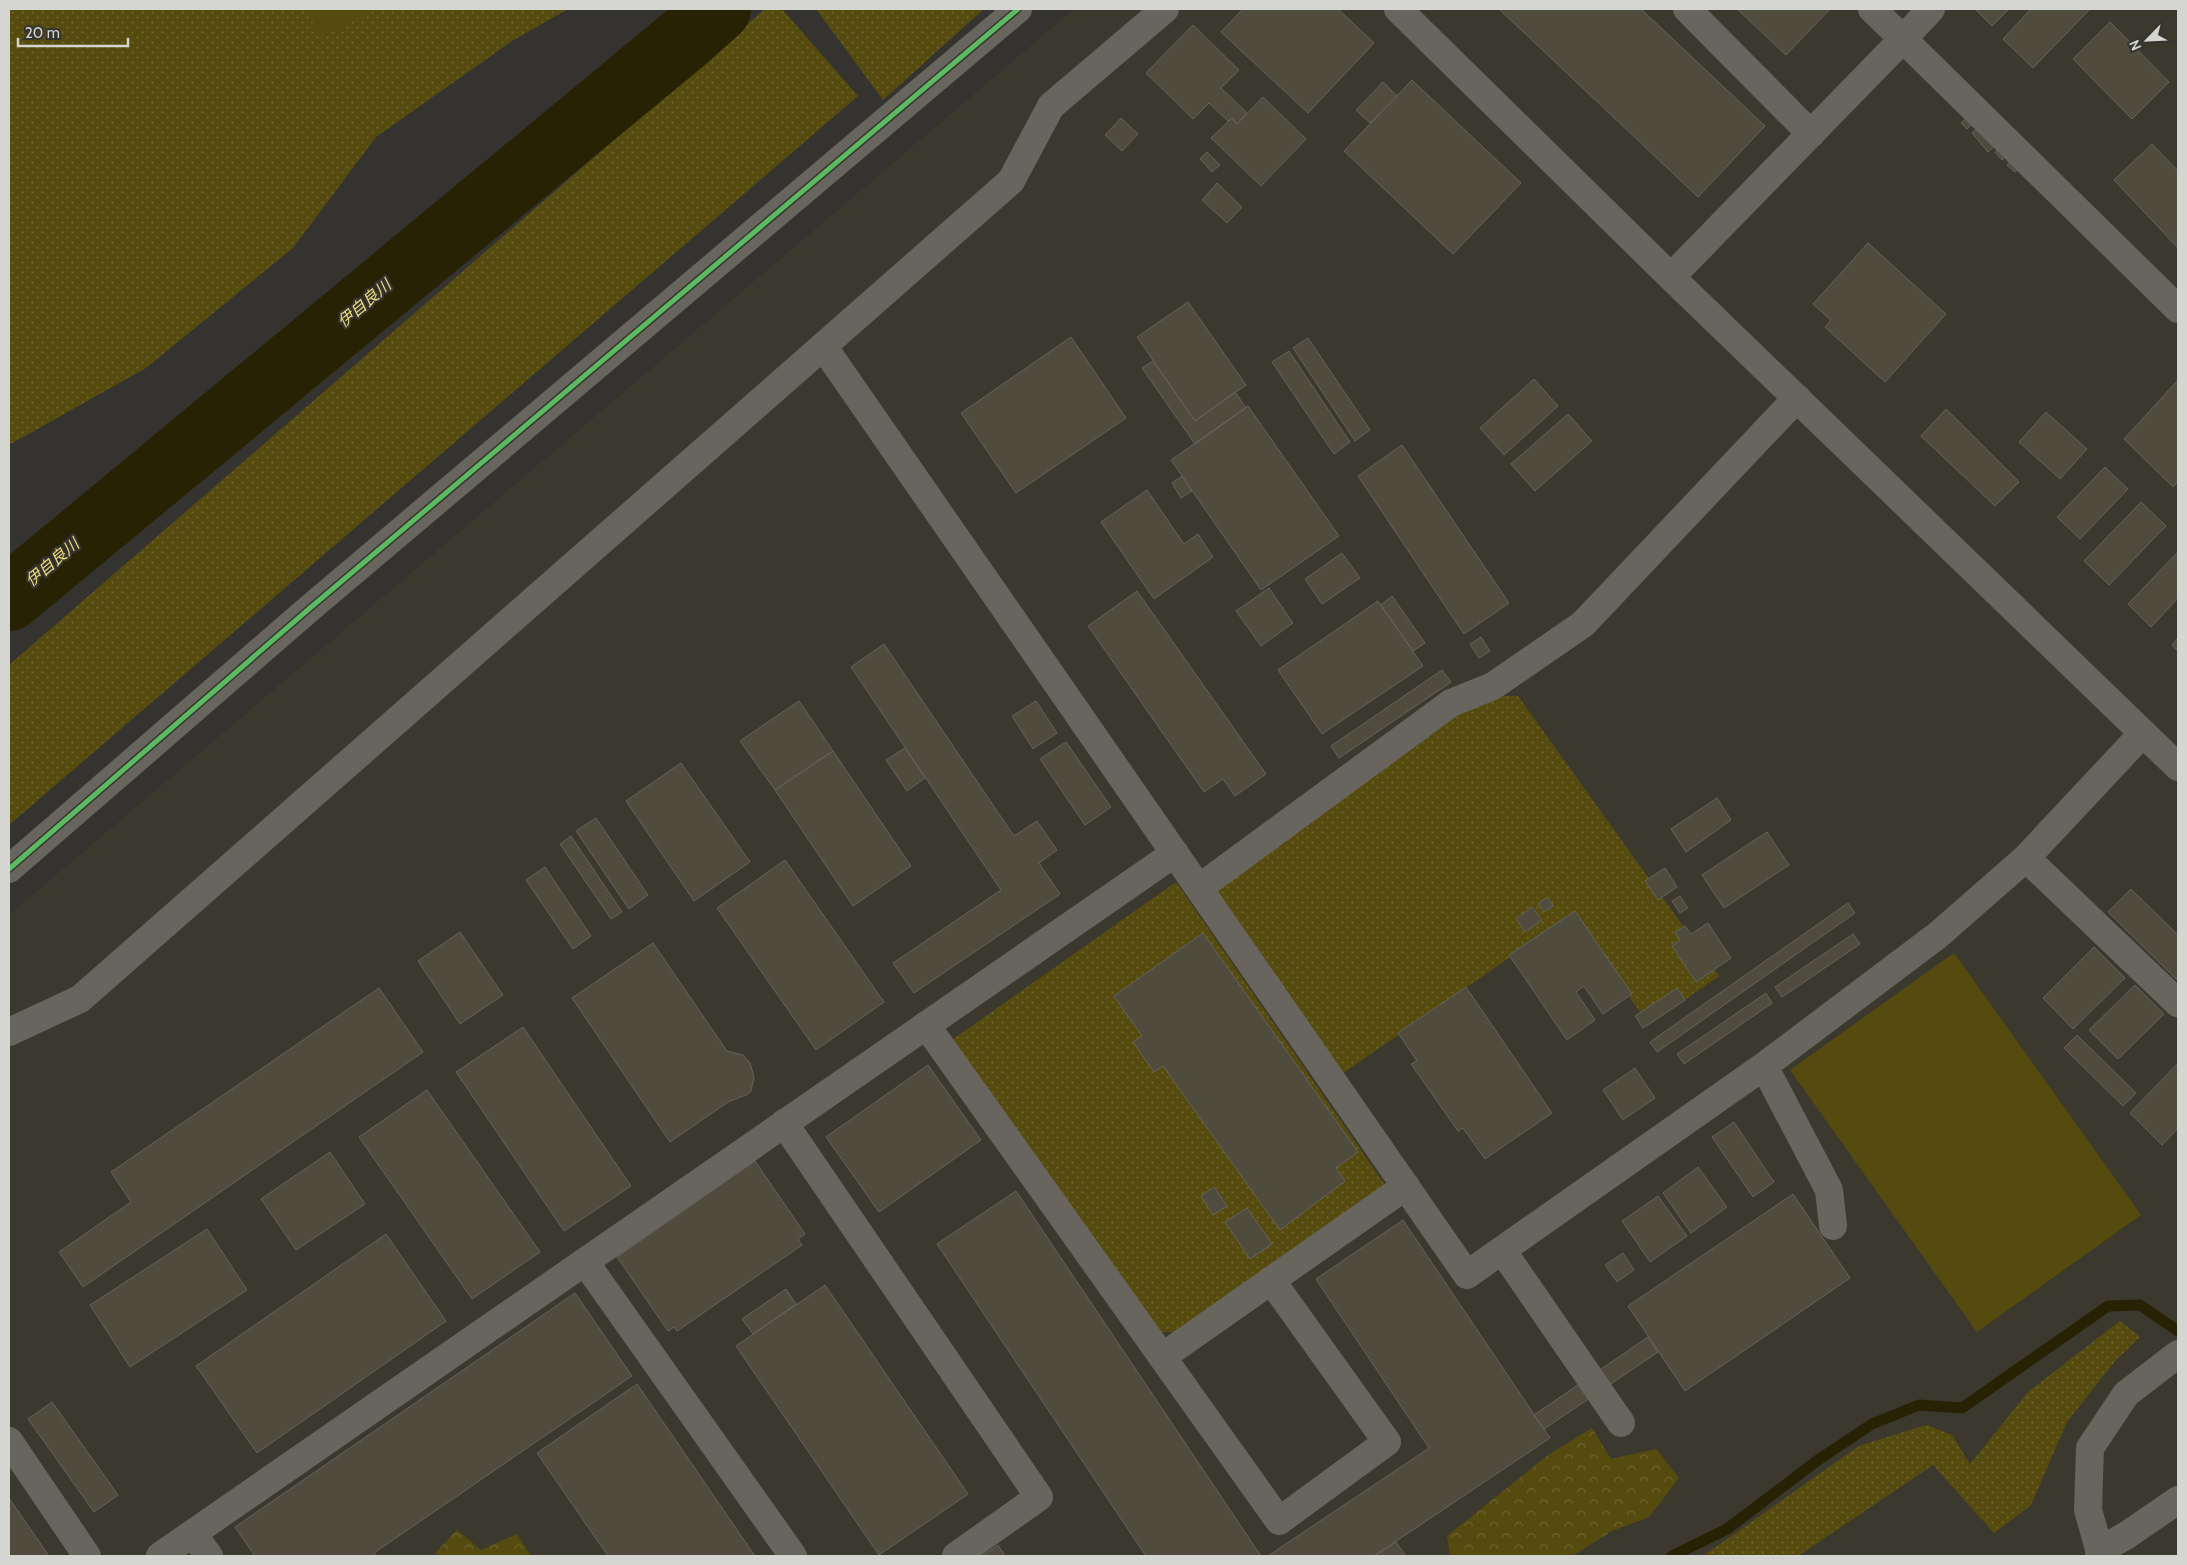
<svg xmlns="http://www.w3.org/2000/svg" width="2187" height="1565" viewBox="0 0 2187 1565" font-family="Cabin,'Noto Sans JP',sans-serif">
	<defs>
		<pattern id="grass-dots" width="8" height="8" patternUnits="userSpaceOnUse" patternTransform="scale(1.25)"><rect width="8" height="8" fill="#564b0e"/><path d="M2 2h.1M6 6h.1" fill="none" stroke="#6d6430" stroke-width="1.8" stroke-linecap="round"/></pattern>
		<pattern id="forest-crowns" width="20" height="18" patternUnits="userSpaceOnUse" patternTransform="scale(1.25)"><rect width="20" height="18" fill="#564b0e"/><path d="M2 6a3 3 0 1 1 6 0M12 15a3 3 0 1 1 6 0" fill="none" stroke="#6d6430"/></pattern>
	</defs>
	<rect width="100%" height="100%" fill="#34332f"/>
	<!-- built -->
	<path fill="#3b392e" d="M1074 9H2178V1556H9V915Z"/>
	<!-- grass -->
	<path fill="url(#grass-dots)" d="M9 9H568L512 41 376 137 293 248 146 368 9 445Z
		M765 9H782L858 96 9 825V665Z
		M816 9H984L883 100Z
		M1484 696H1518L1719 976 1649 1025 1572 914 1342 1074 1215 889Z
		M1176 882 1385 1185 1175 1332H1160L952 1040Z
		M2120 1321 2140 1337 2115 1361 2067 1422 2031 1505 1994 1533 1933 1465 1798 1556H1703L1859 1446 1926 1425 1952 1435 1970 1464 2029 1391Z"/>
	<!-- forest -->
	<path fill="url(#forest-crowns)" d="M1592 1428 1611 1459 1656 1449 1679 1478 1649 1517 1612 1531 1572 1556H1450L1447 1536 1548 1455Z
		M457 1530 481 1550 517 1534 531 1556H437L435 1553Z"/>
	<!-- garden -->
	<path fill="#564b0e" d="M305 9H373L321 38Z
		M1954 953 2141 1215 1977 1332 1790 1070Z"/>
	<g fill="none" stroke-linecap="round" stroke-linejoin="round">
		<!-- stream -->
		<path stroke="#282204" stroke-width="11" d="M1672 1556 1727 1529 1818 1460 1872 1424 1919 1405 1962 1408 2108 1306 2140 1305 2178 1331"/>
		<!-- river -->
		<path stroke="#282204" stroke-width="66" d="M9 598 682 41 718 9"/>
	</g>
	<!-- building -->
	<path fill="#4f4c3e" stroke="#646360" d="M1243 9H1338L1374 43 1308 113 1221 32Z
		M1499 9H1641L1765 126 1698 197Z
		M1737 9H1830L1786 55Z
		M1975 9H2009L1992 26Z
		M2031 9H2090L2033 68 2003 39Z
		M2110 22 2169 82 2132 119 2073 59Z
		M1193 25 1239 70 1221 88 1247 113 1237 124 1232 118 1228 121 1209 103 1193 119 1146 73Z
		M1412 80 1521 183 1453 254 1344 151Z
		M1383 82 1397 96 1370 123 1356 110Z
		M1263 97 1306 139 1261 186 1211 138 1232 118 1237 124Z
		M1970 115 1975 121 1967 129 1961 123Z
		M1121 118 1138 134 1122 151 1105 135Z
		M1983 123 2000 141 1988 152 1972 133Z
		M2152 144 2178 171V248L2114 180Z
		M2003 145 2011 151 2002 160 1995 152Z
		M1207 152 1220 165 1212 172 1200 159Z
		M2017 156 2025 163 2015 172 2007 165Z
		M1217 183 1242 207 1227 223 1202 200Z
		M1868 243 1946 314 1885 382 1825 327 1831 320 1813 304Z
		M1188 302 1246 385 1195 421 1137 337Z
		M1071 337 1126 418 1016 493 961 413Z
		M1308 338 1370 430 1355 441 1293 348Z
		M1289 351 1350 442 1334 454 1272 362Z
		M1153 361 1195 421 1235 392 1246 408 1195 444 1142 368Z
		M1534 379 1558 406 1504 455 1480 428Z
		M2178 380V481L2173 487 2124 439Z
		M1248 406 1339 536 1261 590 1171 460Z
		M1946 409 2019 482 1995 506 1921 436Z
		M2046 412 2087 449 2060 479 2019 442Z
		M1568 414 1592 441 1535 491 1511 464Z
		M1402 445 1509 603 1464 634 1358 476Z
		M2105 467 2128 489 2080 539 2057 517Z
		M1182 476 1192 491 1181 498 1172 483Z
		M1147 490 1184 544 1198 534 1213 557 1154 599 1101 522Z
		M2141 502 2166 526 2109 585 2084 561Z
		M2178 552V598L2151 627 2128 604Z
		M1342 553 1360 578 1322 604 1305 579Z
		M1269 588 1293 623 1261 646 1236 611Z
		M1137 591 1266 774 1235 796 1223 779 1204 792 1088 626Z
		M1392 596 1425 643 1413 651 1381 605Z
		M1378 601 1423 666 1322 734 1278 670Z
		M1481 637 1490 651 1479 658 1470 644Z
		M2178 638V651L2172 645Z
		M884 644 1014 836 1037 821 1057 850 1039 863 1060 894 914 993 893 963 1001 890 851 667Z
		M1442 670 1451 682 1339 758 1331 746Z
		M799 701 833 751 775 790 740 741Z
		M1036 701 1057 733 1033 749 1012 716Z
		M1066 742 1111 807 1085 825 1040 759Z
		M905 748 925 778 907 791 886 760Z
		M833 751 911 866 853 906 775 790Z
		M681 763 750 862 694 901 626 801Z
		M1717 798 1731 820 1686 852 1671 829Z
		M596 818 648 895 629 909 576 831Z
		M1767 832 1789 865 1724 908 1702 875Z
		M571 836 622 912 611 919 560 844Z
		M785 860 884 1002 816 1050 717 908Z
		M545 867 591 936 573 949 526 880Z
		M1665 868 1677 887 1658 900 1645 881Z
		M2131 889 2178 935V981L2108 912Z
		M1680 896 1688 908 1680 913 1672 901Z
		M1547 897 1553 906 1544 912 1538 904Z
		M1848 903 1855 913 1657 1052 1650 1042Z
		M1532 907 1542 920 1525 932 1516 919Z
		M1575 911 1632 994 1603 1014 1584 986 1576 992 1595 1020 1567 1040 1509 955Z
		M1708 923 1731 958 1696 982 1672 946 1680 940 1675 932 1685 926 1691 934Z
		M460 932 503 995 460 1024 418 961Z
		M1203 933 1358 1152 1336 1168 1345 1181 1280 1230 1163 1066 1154 1072 1133 1042 1142 1036 1114 996Z
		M1853 934 1860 944 1782 997 1775 987Z
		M653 943 727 1051 743 1055 750 1063 754 1077 751 1091 748 1094 728 1102 670 1142 572 998Z
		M2094 947 2125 978 2073 1029 2043 998Z
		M2135 985 2164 1014 2118 1059 2089 1030Z
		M1466 987 1552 1113 1485 1159 1463 1128 1458 1131 1411 1064 1417 1061 1398 1033Z
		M379 988 423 1052 83 1287 59 1252 131 1202 111 1172Z
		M1677 988 1685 1000 1643 1028 1635 1016Z
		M1766 993 1772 1003 1684 1064 1677 1054Z
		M523 1027 631 1186 564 1231 456 1072Z
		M2077 1035 2136 1093 2123 1106 2064 1048Z
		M2178 1063V1128L2162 1145 2130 1113Z
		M928 1065 981 1140 879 1212 826 1137Z
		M1635 1068 1655 1098 1623 1120 1603 1090Z
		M427 1090 540 1252 472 1299 359 1137Z
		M1734 1122 1774 1182 1753 1197 1712 1137Z
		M330 1152 365 1204 296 1250 261 1199Z
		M755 1161 805 1234 798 1239 802 1245 677 1331 674 1327 668 1331 617 1257Z
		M1698 1167 1727 1207 1691 1233 1663 1193Z
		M1214 1187 1227 1206 1213 1215 1201 1196Z
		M1016 1191 1261 1556H1146L937 1244Z
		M1793 1194 1850 1278 1685 1391 1628 1306Z
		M1658 1196 1687 1236 1650 1262 1622 1221Z
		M1247 1208 1272 1244 1250 1259 1225 1222Z
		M1403 1220 1550 1438 1374 1556H1268L1429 1448 1316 1279Z
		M207 1229 247 1290 130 1367 90 1305Z
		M386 1234 446 1321 257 1453 196 1366Z
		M1623 1253 1634 1270 1617 1282 1605 1265Z
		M825 1285 968 1494 879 1555 736 1346Z
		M786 1289 796 1304 753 1334 742 1319Z
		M575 1293 632 1376 374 1553 377 1556H255L235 1527Z
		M1648 1337 1658 1352 1544 1429 1534 1415Z
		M637 1384 755 1556H608L537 1453Z
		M52 1402 118 1495 94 1512 28 1419Z
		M9 1498 49 1556H9Z
		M1396 1542 1406 1556H1374Z
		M998 1545 1005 1556H982Z"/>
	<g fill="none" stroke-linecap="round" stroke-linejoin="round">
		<!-- minor -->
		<path stroke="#67655d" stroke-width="28" d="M1398 9 1671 277
			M1687 9 1811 134
			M1872 9 1903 39 1931 9
			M2178 309 1903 39 1671 277 2178 767
			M823 346 1467 1275 1502 1250
			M2143 733 2026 858 2178 1003
			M9 869 310 608 1018 9
			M1199 888 1451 703 1493 686 1583 624 1797 398
			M926 1025 1279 1521 1387 1442 1271 1280
			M9 1032 80 999 1011 181 1051 106 1165 9
			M1764 1066 1829 1190 1833 1226
			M784 1123 1039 1497 956 1556
			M585 1262 793 1556
			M1162 1357 1406 1186
			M1621 1423 1502 1250 1764 1066 1938 935 2026 858
			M9 1441 87 1556
			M193 1534 209 1556
			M2099 1551 2127 1535 2178 1500
			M160 1556 1175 853
			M2101 1556 2088 1510 2090 1448 2126 1394 2178 1354"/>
		<defs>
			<path id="cycleway" d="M9 869 310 608 1018 9"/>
		</defs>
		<!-- cycleway casing -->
		<use href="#cycleway" stroke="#35342e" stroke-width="8"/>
		<!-- cycleway -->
		<use href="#cycleway" stroke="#5cba63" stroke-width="5"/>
	</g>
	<g text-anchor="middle" stroke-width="4.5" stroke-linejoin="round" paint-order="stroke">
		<!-- water labels -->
		<g font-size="16" font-style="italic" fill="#f0dc7b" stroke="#35342e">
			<text transform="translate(364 303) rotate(-40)" y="6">伊自良川</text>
			<text transform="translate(52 562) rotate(-40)" y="6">伊自良川</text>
		</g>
	</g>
	<!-- border -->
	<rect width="2187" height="1565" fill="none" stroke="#d5d5d1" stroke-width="20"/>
	<!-- north arrow -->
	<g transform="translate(2147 40) rotate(246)" stroke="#35342e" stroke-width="4" paint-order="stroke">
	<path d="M0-4L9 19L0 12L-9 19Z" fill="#d5d5d1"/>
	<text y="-8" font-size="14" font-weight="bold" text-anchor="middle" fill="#d5d5d1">N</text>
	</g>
	<!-- scale -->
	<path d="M18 38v8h110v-8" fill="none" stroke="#d5d5d1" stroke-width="2.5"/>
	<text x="25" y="38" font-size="15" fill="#d5d5d1" stroke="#35342e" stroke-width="4" paint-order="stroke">20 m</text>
</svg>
